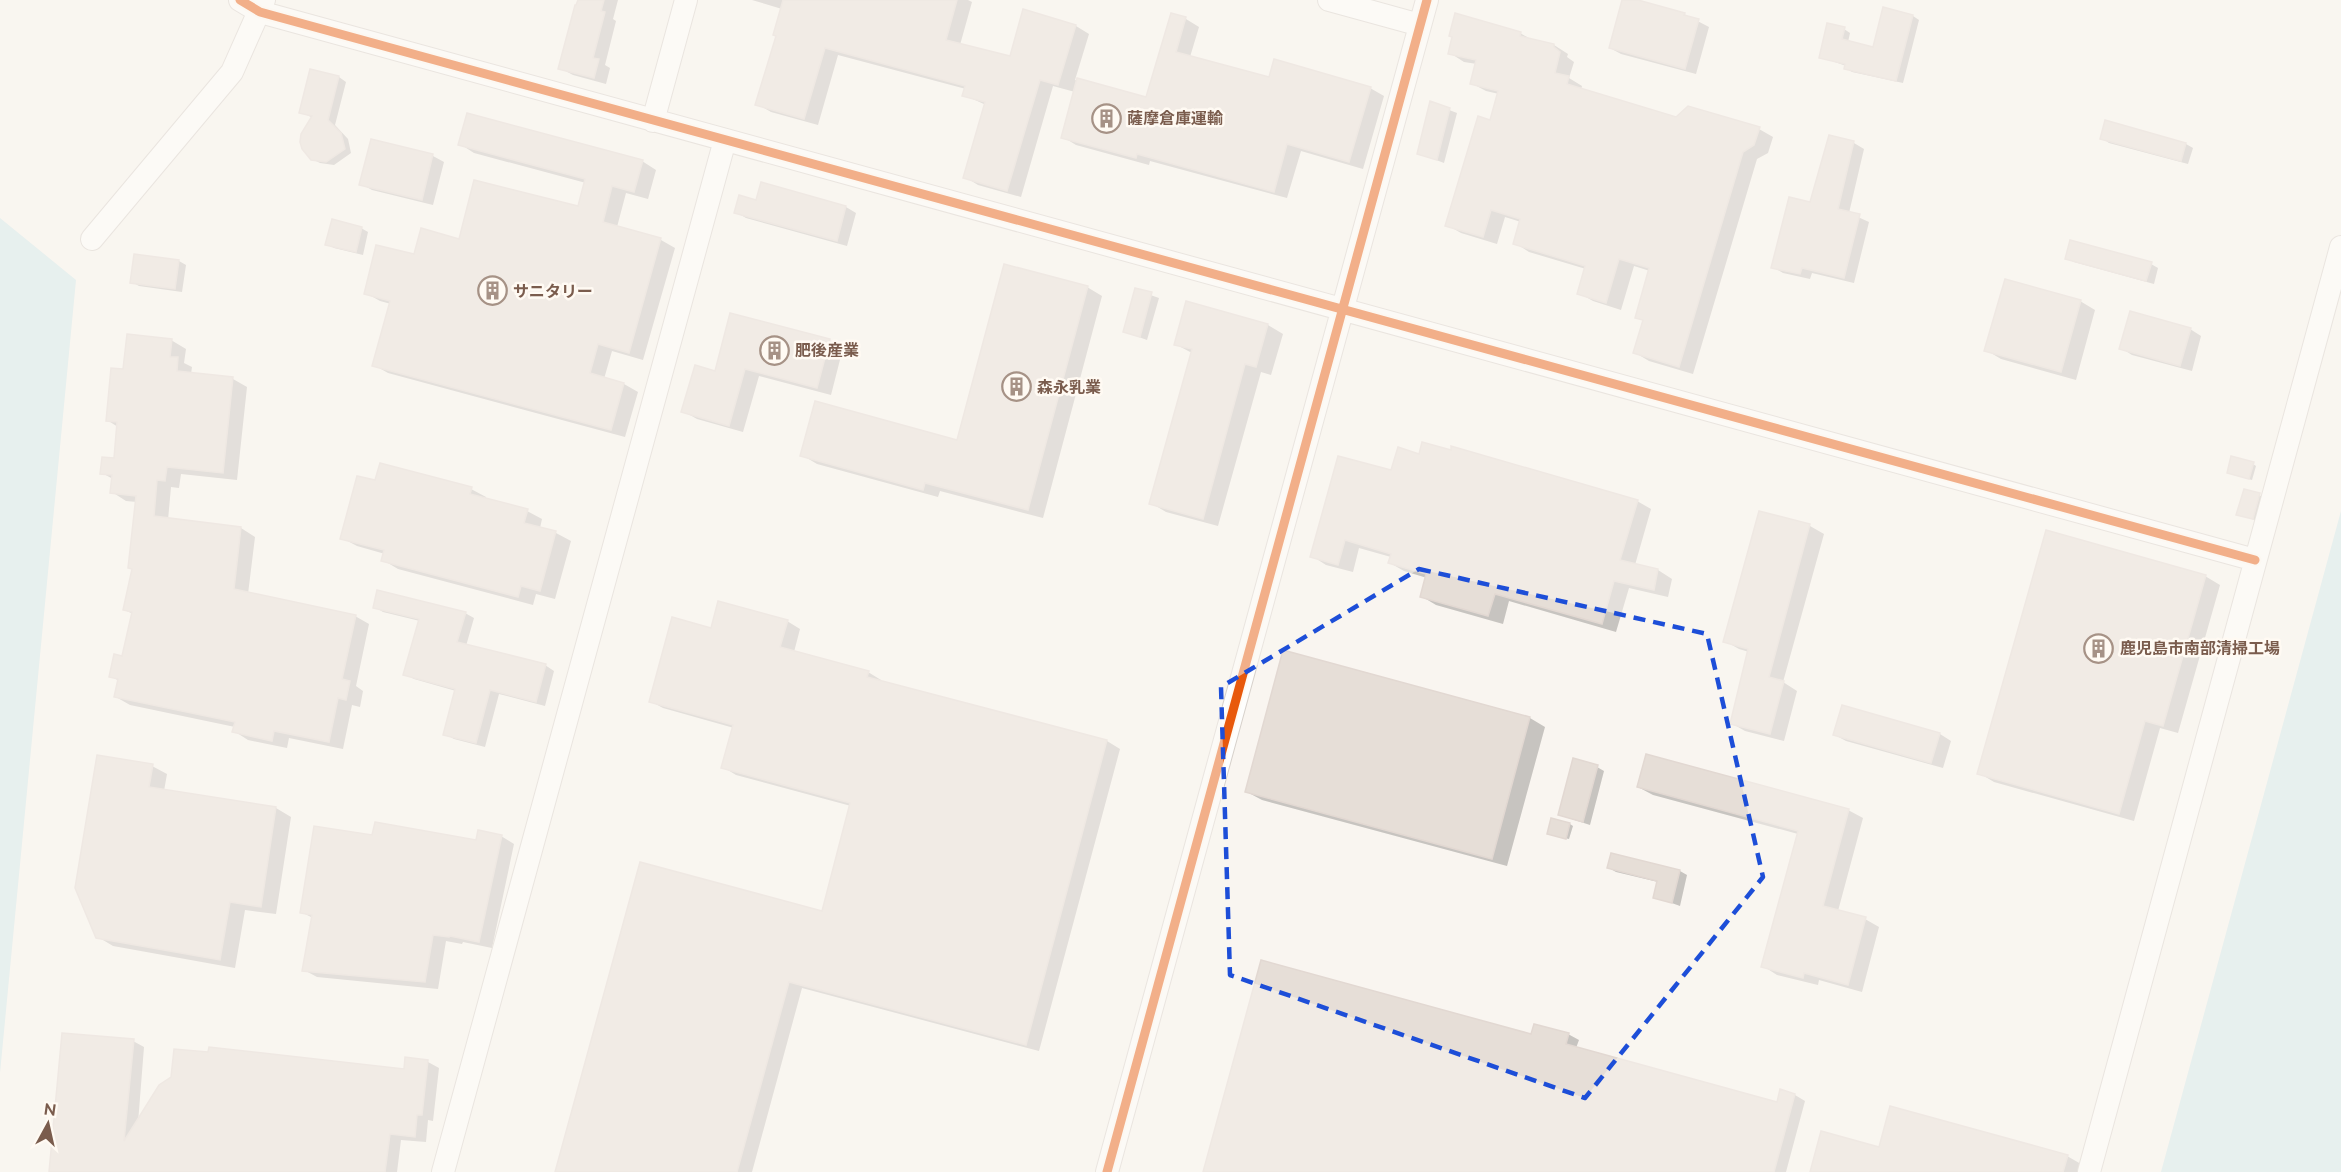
<svg xmlns="http://www.w3.org/2000/svg" width="2341" height="1172" viewBox="0 0 2341 1172" font-family="Raleway,'Noto Sans JP',sans-serif">
	<rect width="100%" height="100%" fill="#f9f5f0"/>
	<!-- water -->
	<path fill="#d0e8ea" d="M0 218 76 280 0 1073Z
		M2341 511V1172H2161Z"/>
	<!-- shadow -->
	<path fill="#0003" d="M579 0H618L613 19 616 21 605 65 610 68 606 84 573 75 560 68Z
		M752 0H968L972 2 960 45 1011 58 1024 11 1076 26 1089 34 1075 80 1147 99 1172 15 1186 19 1199 27 1190 57 1270 79 1370 88 1384 96 1363 169 1301 151 1287 198 1150 161 1149 165 1076 145 1063 137 1075 92 1053 86 1021 197 978 185 965 177 986 105 964 95 966 89 838 55 818 125 771 112 757 104 777 36 782 9Z
		M1623 0H1632L1684 14 1709 27 1696 74 1621 54 1610 48Z
		M1884 9 1913 16 1919 20 1903 83 1852 72 1846 68V66L1821 57 1844 29 1850 33 1848 42 1874 49Z
		M1520 33 1534 41 1554 45 1568 54 1567 57 1574 62 1569 78 1582 86 1581 90 1677 118 1759 129 1773 137 1768 153 1757 159 1693 374 1649 361 1634 352 1644 321 1636 317 1650 271 1634 266 1621 310 1593 301 1579 293 1586 269 1529 252 1515 243 1521 222 1505 217 1497 244 1461 233 1447 225 1491 122 1499 94 1486 91 1471 83 1477 64 1464 62 1450 53Z
		M311 71 339 77 346 82 335 125 348 139 351 153 334 165 320 163 312 159 313 118 301 112Z
		M1431 103 1457 113 1444 163 1418 153Z
		M1830 137 1854 143 1864 149 1849 213 1869 222 1854 283 1812 273 1810 279 1783 273 1773 267 1811 204Z
		M2102 138 2186 144 2193 148 2188 164 2109 143Z
		M372 141 433 156 444 162 433 205 372 190 361 184Z
		M460 144 642 161 656 170 648 199 626 193 617 227 661 240 675 248 643 360 612 351 604 379 624 384 638 392 625 437 388 373 374 365 391 304 380 301 366 293 415 256 461 241 579 208 586 183 474 153Z
		M762 184 846 207 856 213 847 246 746 218 736 212 757 202Z
		M361 228 368 232 363 255 334 248 327 244Z
		M2067 258 2151 264 2158 268 2154 284 2074 262Z
		M179 261 186 265 182 292 139 286 132 282Z
		M1087 287 1102 296 1043 518 940 491 938 497 817 464 802 455 958 442Z
		M1136 290 1159 298 1147 340 1125 332Z
		M2080 301 2095 310 2076 380 2001 359 1986 350Z
		M1187 303 1268 325 1283 334 1271 375 1261 372 1218 526 1166 512 1151 503 1192 353 1175 344Z
		M2190 329 2201 336 2192 371 2132 355 2121 348Z
		M171 340 186 349 184 363 192 367 191 374 233 379 247 387 237 480 181 474 179 488 171 487 168 520 241 528 255 537 248 594 355 616 369 624 356 686 363 691 360 707 352 705 343 749 289 738 287 748 248 740 234 731 235 727 130 705 116 697 119 681 111 676 124 657 133 614 125 610 134 570 137 502 126 501 112 492 113 479 102 473 115 460 118 427 107 420 125 371Z
		M829 340 843 348 831 395 759 376 743 432 697 419 683 411 716 373Z
		M1420 456 1637 501 1651 509 1635 565 1658 570 1672 579 1668 597 1629 588 1616 632 1509 601 1503 624 1436 605 1421 596 1427 578 1404 571 1390 563 1391 557 1359 548 1353 572 1326 565 1312 556 1392 472Z
		M2253 464 2256 466 2252 480 2231 474Z
		M376 482 471 489 486 497 485 500 527 511 542 519 540 528 556 533 571 541 555 599 536 594 533 605 398 569 383 560 385 554 357 546 342 538Z
		M2259 495 2266 499 2260 522 2238 514Z
		M1760 512 1810 526 1824 534 1783 682 1797 691 1784 741 1745 731 1731 723 1749 652 1739 649 1725 641Z
		M2205 576 2220 585 2178 733 2160 728 2134 821 1994 782 1979 773Z
		M375 607 465 613 474 618 466 646 545 665 554 671 545 706 499 694 485 747 454 739 445 734 456 691 414 679 405 674 420 621 383 612Z
		M787 621 800 629 794 652 868 672 881 680 880 682 1107 741 1120 749 1039 1051 802 988 752 1172H557L823 913 851 806 736 775 723 767 734 728 663 708 650 701 712 629Z
		M1284 652 1530 718 1545 727 1507 866 1262 800 1247 792Z
		M1940 734 1951 741 1943 768 1846 741 1835 735Z
		M152 766 167 774 164 791 276 808 291 817 276 914 245 910 235 968 113 946 98 937Z
		M1597 767 1604 771 1590 825 1559 815Z
		M1638 787 1848 810 1863 818 1838 911 1865 919 1879 927 1862 992 1819 980 1818 985 1777 975 1763 966 1798 834 1653 795Z
		M1570 824 1573 826 1569 839 1552 835Z
		M501 836 514 844 492 948 463 942 462 944 446 941 438 989 317 977 304 970 313 918 301 912 374 837 477 842Z
		M1612 854 1680 871 1687 875 1680 906 1655 897 1658 882 1616 872 1609 868Z
		M1568 1034 1579 1040 1576 1048 1778 1104 1781 1091 1795 1095 1805 1101 1786 1172H1204L1532 1036Z
		M133 1041 144 1047 138 1123 210 1054 405 1071 428 1062 439 1068 433 1121 428 1120 426 1142 401 1140 397 1172H51Z
		M1880 1149 2067 1156 2081 1164 2079 1172H1811Z"/>
	<!-- building -->
	<path fill="#e6ded7" stroke="#e2d8d2" stroke-width="1.5" d="M578 0H604L601 11 605 12 593 58 599 59 594 78 558 69 575 5H576Z
		M783 0H957L946 40 1010 56 1023 9 1076 25 1058 85 1040 80 1007 191 963 178 985 102 962 96 965 86 825 48 804 119 755 105 776 36 773 35Z
		M1622 0H1638L1685 13 1684 15 1699 19 1685 69 1609 48Z
		M1883 7 1913 15 1896 81 1844 69 1845 64 1819 58 1827 23 1845 27 1842 39 1873 47Z
		M1171 13 1186 17 1176 52 1269 77 1274 59 1371 87 1349 162 1287 144 1274 192 1137 154 1136 158 1061 138 1077 78 1146 97Z
		M1455 13 1521 32 1520 36 1554 44V47L1560 52 1555 73 1569 76 1567 84 1676 117 1688 106 1760 127 1754 145 1743 152 1679 367 1633 353 1643 320 1635 318 1649 268 1619 259 1606 303 1577 294 1585 266 1513 244 1520 219 1491 210 1483 237 1445 226 1478 116 1490 120 1498 91 1470 84 1476 60 1448 54 1452 37 1449 36Z
		M310 69 339 76 328 120 341 133 345 149 326 162 311 160 302 149 300 142 301 134 312 116 299 113Z
		M1430 101 1450 108 1437 160 1417 154Z
		M467 113 643 160 634 192 612 186 603 222 661 238 629 353 598 344 590 373 624 383 611 430 372 366 390 301 364 294 376 245 414 254 421 228 459 239 474 180 578 206 585 179 458 145Z
		M2105 120 2186 143 2181 161 2100 139Z
		M1829 135 1854 141 1838 209 1860 214 1844 278 1802 268 1800 274 1771 268 1789 197 1810 202Z
		M371 139 433 154 422 200 359 185Z
		M761 182 846 206 837 241 734 213 739 195 756 200Z
		M332 219 362 227 356 252 325 245Z
		M2070 240 2152 262 2146 281 2065 259Z
		M134 254 179 260 175 289 130 283Z
		M1004 264 1088 286 1028 510 925 483 923 490 800 456 815 401 957 440Z
		M2005 279 2081 300 2061 372 1984 351Z
		M1135 288 1152 292 1140 337 1123 332Z
		M1186 301 1268 324 1256 367 1245 364 1203 519 1149 504 1192 349 1174 345Z
		M2130 311 2191 328 2180 366 2119 349Z
		M730 313 830 339 817 388 745 369 729 426 681 412 695 365 715 371Z
		M127 334 172 339 170 357H178L177 371 233 377 223 473 167 467 165 481 157 480 154 516 241 527 234 589 356 615 342 679 350 681 346 700 338 698 329 742 274 731 272 741 232 732 235 722 114 697 118 679 109 677 114 654 122 656 132 612 123 610 132 569 128 568 136 496 110 493 112 475 100 474 102 457 114 458 117 422 106 421 111 368 123 369Z
		M1422 442 1451 450V446L1638 500 1620 560 1658 569 1654 590 1614 581 1602 624 1495 594 1488 616 1420 597 1426 574 1388 563 1391 554 1345 540 1338 565 1310 557 1338 456 1391 470 1398 447 1419 454Z
		M2231 456 2254 462 2249 479 2227 473Z
		M380 463 472 487 470 494 528 509 524 523 556 531 540 591 521 586 518 597 381 561 384 550 340 539 357 476 375 480Z
		M2244 489 2260 493 2253 519 2236 515Z
		M1759 511 1810 524 1769 677 1784 681 1770 734 1730 724 1748 649 1723 642Z
		M2046 530 2206 575 2163 726 2145 721 2119 814 1977 774Z
		M377 590 466 612 457 642 546 664 536 702 490 690 476 743 443 735 455 689 403 675 419 619 373 608Z
		M718 601 788 620 780 647 869 671 867 677 1107 740 1026 1045 789 982 737 1172H555L640 862 822 911 850 803 721 768 733 725 649 702 672 617 711 628Z
		M1283 650 1530 717 1492 859 1245 792Z
		M1842 705 1940 733 1931 763 1833 735Z
		M1646 754 1849 809 1823 906 1866 917 1848 985 1804 973 1803 978 1761 967 1798 831 1637 787Z
		M97 755 153 764 149 787 276 807 261 907 230 902 220 960 96 938 75 888Z
		M1573 758 1598 765 1583 822 1558 815Z
		M1551 818 1570 823 1566 839 1547 834Z
		M375 822 476 840 478 830 502 835 479 942 450 936 449 937 433 935 425 982 302 971 312 915 300 913 314 826 372 835Z
		M1611 853 1680 870 1672 903 1653 898 1657 881 1607 868Z
		M1261 960 1531 1034 1534 1024 1569 1033 1566 1044 1777 1102 1780 1089 1795 1094 1774 1172H1203Z
		M62 1033 134 1039 124 1141 159 1085 171 1077 174 1049 208 1052 209 1047 404 1069 405 1057 428 1060 422 1115H417L415 1137 390 1134 385 1172H49Z
		M1890 1106 2068 1155 2063 1172H1810L1821 1131 1879 1147Z"/>
	<g fill="none" stroke-linecap="round" stroke-linejoin="round">
		<defs>
			<path id="minor" d="M240 0 260 12 2255 560
				M1329 0 1420 25
				M653 121 686 0
				M92 239 232 72 264 0
				M443 1172 725 140
				M1107 1172 1427 0
				M2089 1172 2341 247"/>
		</defs>
		<!-- minor casing -->
		<use href="#minor" stroke="#d7d1cb" stroke-width="24"/>
		<!-- minor -->
		<use href="#minor" stroke="#fefefd" stroke-width="22"/>
		<defs>
			<path id="cycleway" d="M240 0 260 12 2255 560
				M1107 1172 1427 0"/>
		</defs>
		<!-- cycleway casing -->
		<use href="#cycleway" stroke="#fffaf3" stroke-width="13"/>
		<!-- cycleway -->
		<use href="#cycleway" stroke="#e8590c" stroke-width="9"/>
	</g>
	<!-- marked area -->
	<path d="M0 0H2341V1172H0ZM1419 569 1707 634 1763 877 1585 1098 1230 975 1221 687Z" fill="#f9f5f0" fill-opacity=".55" fill-rule="evenodd"/>
	<path fill="none" stroke="#1d4ed8" stroke-width="4.5" stroke-dasharray="12 8" stroke-linejoin="round" d="M1419 569 1707 634 1763 877 1585 1098 1230 975 1221 687Z"/>
	<!-- icons -->
	<defs>
		<symbol id="building-ring" viewBox="-11 -11 22 22"><circle r="9.5" fill="#fffaf3" stroke="#a69286" stroke-width="1.5"/><path d="M-4-6H4V6H1V3H-1V6H-4ZM-2.5-4.3h1.7v1.8h-1.7ZM.8-4.3h1.7v1.8H.8ZM-2.5-1h1.7V.8h-1.7ZM.8-1h1.7V.8H.8Z" fill="#a69286"/></symbol>
	</defs>
	<g fill-rule="evenodd">
		<use href="#building-ring" x="1090" y="102" width="33" height="33"/>
		<use href="#building-ring" x="476" y="274" width="33" height="33"/>
		<use href="#building-ring" x="758" y="334" width="33" height="33"/>
		<use href="#building-ring" x="1000" y="370" width="33" height="33"/>
		<use href="#building-ring" x="2082" y="632" width="33" height="33"/>
	</g>
	<g text-anchor="middle" stroke-width="5" stroke-linejoin="round" paint-order="stroke">
		<!-- poi labels -->
		<g font-size="16" font-weight="bold" fill="#7a5c4d" stroke="#fffaf3" text-anchor="start">
			<text x="1127" y="124">薩摩倉庫運輸</text>
			<text x="513" y="297">サニタリー</text>
			<text x="795" y="356">肥後産業</text>
			<text x="1037" y="393">森永乳業</text>
			<text x="2120" y="654">鹿児島市南部清掃工場</text>
		</g>
	</g>
	<!-- north arrow -->
	<g transform="translate(48 1124) rotate(8)" stroke="#fffaf3" stroke-width="4.5" paint-order="stroke">
	<path d="M0-4.5L10 22L0 15L-10 22Z" fill="#7a5c4d"/>
	<text y="-9" font-size="16" font-weight="bold" text-anchor="middle" fill="#7a5c4d">N</text>
	</g>
</svg>
